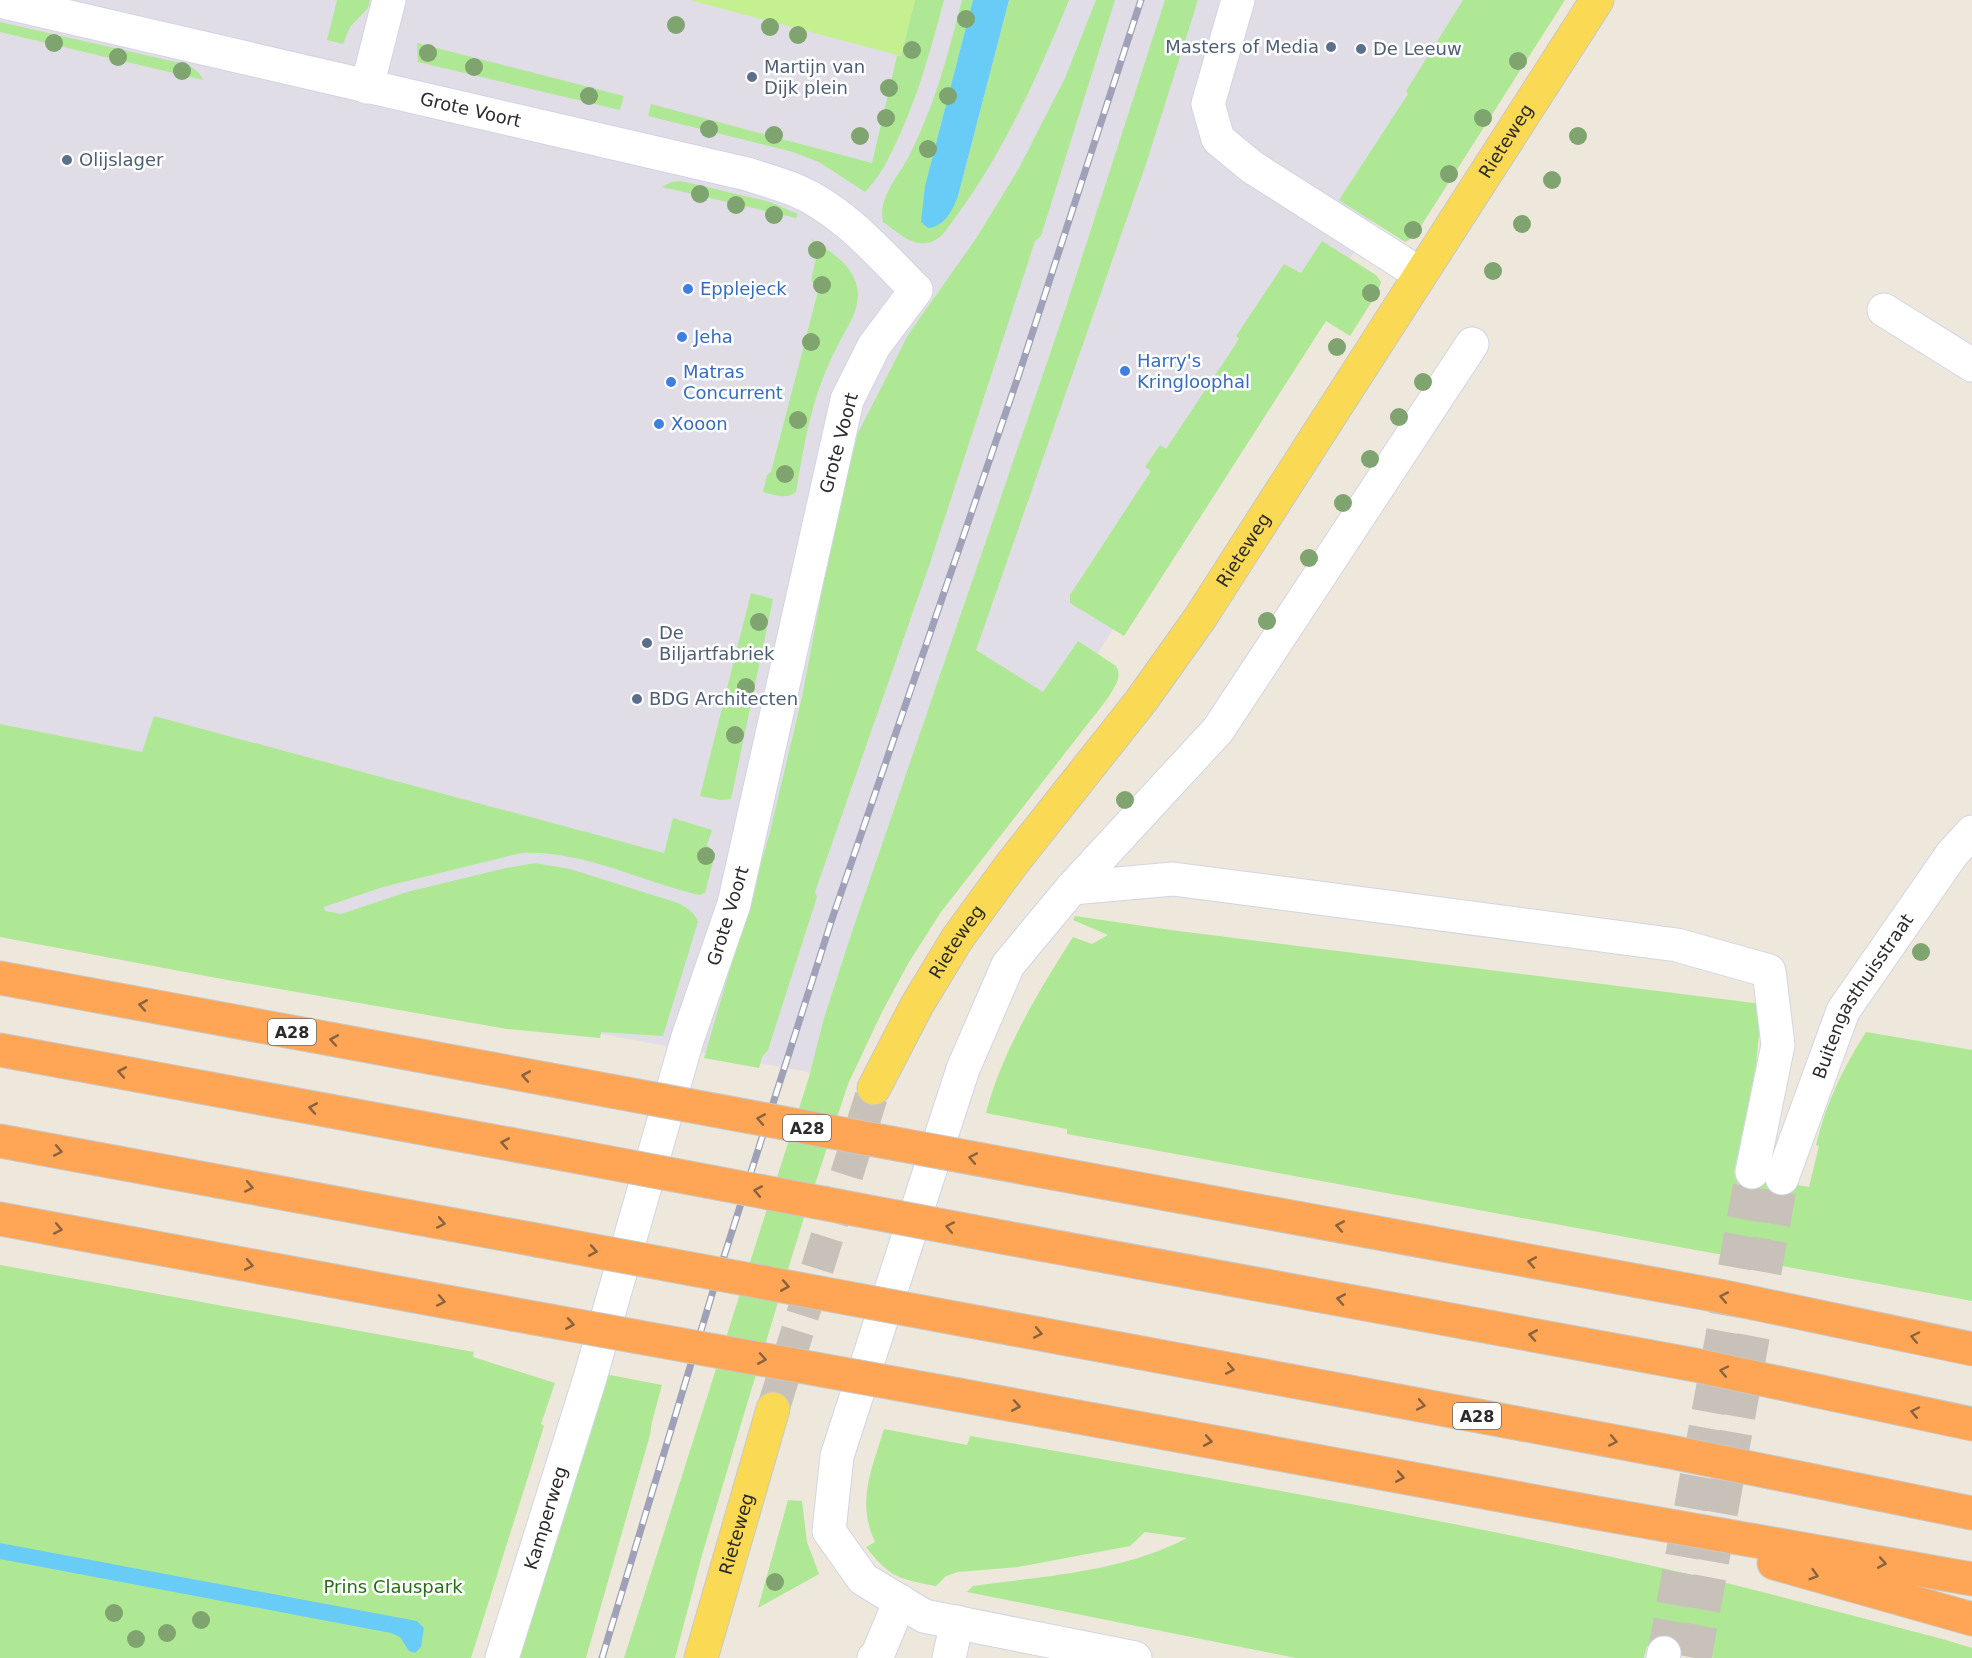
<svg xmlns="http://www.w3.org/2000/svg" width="1972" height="1658" viewBox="0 0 1972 1658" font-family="'DejaVu Sans',sans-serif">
	<rect width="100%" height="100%" fill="#eee7dc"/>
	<!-- industrial -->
	<path fill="#e0dde6" d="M0 0H1515L910 947 846 1079 0 923Z"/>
	<!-- green -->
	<path fill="#aee895" d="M337 0H370L368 8 350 27 343 44 327 40Z
		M915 0H944C930 52 917 101 893 149 886 164 877 180 865 192L819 162 793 152 648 116 651 104 872 163 897 56H901Z
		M962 0H973L925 186 951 210 958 196 1009 0H1069C1038 75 1005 150 957 215 949 226 941 241 927 243 911 246 895 230 883 222 878 198 897 178 908 158 934 108 948 55 962 0Z
		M1096 0H1115L1041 236 1035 241 929 566 815 892 817 897 768 1050 762 1057 759 1068 704 1058 769 836 802 697 834 528 858 433 908 335 977 237 1019 168 1065 78Z
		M1165 0H1198L1147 161 976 650 1043 692 1078 641 1116 666C1123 678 1114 687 1108 698L941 912 909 962 882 1012 848 1084 801 1227 747 1404 702 1555 675 1658H624L809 1077 824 1018 853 929 1065 310Z
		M1463 0H1565L1414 237 1405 242 1339 200 1408 94 1406 91Z
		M0 22 189 65 199 73 203 80 0 32Z
		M417 43 624 96 620 110 418 62Z
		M681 181 770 202 798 214 796 218 662 187 671 182Z
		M811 239C829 250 853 265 857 287 861 306 850 323 841 339 813 391 806 434 796 492 786 500 775 495 763 492L767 475 771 472 818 291 811 280 818 250Z
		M1322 241 1376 275 1381 282 1378 292 1350 336 1326 321 1124 636 1070 603V595L1151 471 1145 467 1160 445 1166 449 1239 339 1236 336 1284 264 1301 273Z
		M751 593 773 599 731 799 721 800 700 796Z
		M154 716 664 853 673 818 712 830 707 845 715 854 705 893 699 895C639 881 583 850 521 853L383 887 324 907 325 911 341 914 407 892 506 868 535 863 570 869 678 903C688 908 694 912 698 922L663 1036 601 1032 600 1038 507 1029 222 979 0 937V724L142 752Z
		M1075 916 1171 930 1762 1004 1756 1066 1734 1173 1809 1187 1819 1146 1816 1145C1826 1103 1843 1068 1866 1032L1972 1050V1301L1067 1134V1129L986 1113C1001 1053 1040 989 1073 937L1092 944 1108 935 1073 920Z
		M0 1265 474 1352 473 1357 555 1383 541 1424 544 1426 471 1658H0Z
		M605 1374 662 1385 652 1422 650 1435 586 1658H517Z
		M884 1429 967 1445 970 1436C1212 1478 1454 1520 1693 1575 1778 1595 1862 1618 1946 1640L1972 1648V1658H1715L1647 1646 1644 1658H1296L967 1592 973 1586C1044 1576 1123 1572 1187 1538L1145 1532 1130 1546 1018 1567 958 1572 946 1576 936 1586C899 1579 890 1578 866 1547L875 1542C856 1501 872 1469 884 1429Z
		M788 1500 802 1501 807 1542 819 1574 758 1608Z"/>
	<!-- pitch -->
	<path fill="#c4f090" d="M690 0H915L901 56Z"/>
	<!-- water -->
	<path fill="#68ccf7" d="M973 0H1009L958 196C953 210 944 227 928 228L921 222 925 186Z
		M0 1543 417 1621 424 1628 421 1647 415 1653 409 1651 400 1637 391 1633 0 1559Z"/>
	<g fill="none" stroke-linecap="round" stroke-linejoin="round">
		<!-- minor-tunnel -->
		<path stroke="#c7c1b9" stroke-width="33" stroke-dasharray="33 16" stroke-linecap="butt" d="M1664 1653 1752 1172
			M1695 1658 1782 1178"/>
		<!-- major-tunnel -->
		<path stroke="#c7c1b9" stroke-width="33" stroke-dasharray="33 16" stroke-linecap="butt" d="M773 1409 874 1088"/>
		<defs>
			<g id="minor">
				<path d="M1238 0 1208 104 1218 139 1252 167 1420 274"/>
				<path id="s1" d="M0 1 747 174C763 179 780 184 795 190 843 210 880 254 916 290L874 346 847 400 734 904 687 1040 590 1378 502 1658"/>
				<path d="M367 87 389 0"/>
				<path d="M1884 310 1972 365"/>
				<path d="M1072 888 1173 879 1677 945 1769 971 1778 1045 1752 1172"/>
				<path id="s2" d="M1782 1178 1843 1011 1952 854 1972 832"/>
				<path d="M874 1658 877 1656 900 1601"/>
				<path d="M949 1658 957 1622"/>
				<path d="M1135 1658 924 1616 863 1579 829 1531 837 1456 963 1069 1008 965 1072 888 1218 730 1472 344"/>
				<path d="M1663 1658 1664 1653"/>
			</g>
			<g id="major">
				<path id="s3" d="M874 1088 917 1005 957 939 1011 865 1141 701 1200 618 1597 0"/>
				<path id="s4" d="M701 1658 773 1409"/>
			</g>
			<path id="highway" d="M0 978 584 1086
				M0 1050 563 1154
				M0 1141 536 1240
				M1031 1169 1725 1297 1972 1349
				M0 1219 512 1314
				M1007 1238 1695 1365 1972 1424
				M981 1323 1671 1452 1972 1513
				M959 1395 1597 1513 1972 1579
				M1774 1563 1972 1619"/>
		</defs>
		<!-- minor casing -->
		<use href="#minor" stroke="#d1d4e5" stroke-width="35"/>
		<!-- major casing -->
		<use href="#major" stroke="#c8c8c8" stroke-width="35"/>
		<!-- highway casing -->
		<use href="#highway" stroke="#c8c8c8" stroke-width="35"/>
		<!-- minor -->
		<use href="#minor" stroke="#fff" stroke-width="33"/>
		<!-- major -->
		<use href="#major" stroke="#fad955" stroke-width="33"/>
		<!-- highway -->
		<use href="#highway" stroke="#ffa556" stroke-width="33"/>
		<defs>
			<path id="rail" d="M602 1658 713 1291 831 922 1018 377 1141 0"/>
		</defs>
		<!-- rail casing -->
		<use href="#rail" stroke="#9ea1b7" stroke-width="7"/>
		<!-- rail -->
		<use href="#rail" stroke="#fff" stroke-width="4.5" stroke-dasharray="14" stroke-linecap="butt"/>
		<defs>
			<path id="highway-bridge" d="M584 1086 1031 1169
				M563 1154 1007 1238
				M536 1240 981 1323
				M512 1314 959 1395"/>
		</defs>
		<!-- highway-bridge casing -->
		<use href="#highway-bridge" stroke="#c8c8c8" stroke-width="35" stroke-linecap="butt"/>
		<!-- highway-bridge -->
		<use href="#highway-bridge" stroke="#ffa556" stroke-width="33"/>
	</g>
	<!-- trees -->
	<g fill="#7fa46f">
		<circle cx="966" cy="19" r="9"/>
		<circle cx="676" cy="25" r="9"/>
		<circle cx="770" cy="27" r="9"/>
		<circle cx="798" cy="35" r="9"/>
		<circle cx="54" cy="43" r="9"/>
		<circle cx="912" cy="50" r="9"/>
		<circle cx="428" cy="53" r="9"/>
		<circle cx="118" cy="57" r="9"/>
		<circle cx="1518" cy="61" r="9"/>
		<circle cx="474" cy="67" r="9"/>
		<circle cx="182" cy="71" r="9"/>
		<circle cx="889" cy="88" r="9"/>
		<circle cx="589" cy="96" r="9"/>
		<circle cx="948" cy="96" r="9"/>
		<circle cx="886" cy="118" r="9"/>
		<circle cx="1483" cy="118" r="9"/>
		<circle cx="709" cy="129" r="9"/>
		<circle cx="774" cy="135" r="9"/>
		<circle cx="860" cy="136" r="9"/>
		<circle cx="1578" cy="136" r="9"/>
		<circle cx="928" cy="149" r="9"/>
		<circle cx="1449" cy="174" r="9"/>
		<circle cx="1552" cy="180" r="9"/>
		<circle cx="700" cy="194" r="9"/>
		<circle cx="736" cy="205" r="9"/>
		<circle cx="774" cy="215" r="9"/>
		<circle cx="1522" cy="224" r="9"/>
		<circle cx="1413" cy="230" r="9"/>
		<circle cx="817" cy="250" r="9"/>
		<circle cx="1493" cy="271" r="9"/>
		<circle cx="822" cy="285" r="9"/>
		<circle cx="1371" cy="293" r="9"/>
		<circle cx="811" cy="342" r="9"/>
		<circle cx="1337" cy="347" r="9"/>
		<circle cx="1423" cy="382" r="9"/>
		<circle cx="1399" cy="417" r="9"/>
		<circle cx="798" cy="420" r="9"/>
		<circle cx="1370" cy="459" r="9"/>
		<circle cx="785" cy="474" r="9"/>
		<circle cx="1343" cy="503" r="9"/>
		<circle cx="1309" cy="558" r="9"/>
		<circle cx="1267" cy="621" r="9"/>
		<circle cx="759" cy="622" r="9"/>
		<circle cx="746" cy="687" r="9"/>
		<circle cx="735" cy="735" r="9"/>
		<circle cx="1125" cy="800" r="9"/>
		<circle cx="706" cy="856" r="9"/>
		<circle cx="1921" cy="952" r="9"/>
		<circle cx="775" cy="1582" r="9"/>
		<circle cx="114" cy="1613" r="9"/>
		<circle cx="201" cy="1620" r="9"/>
		<circle cx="167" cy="1633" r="9"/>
		<circle cx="136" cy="1639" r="9"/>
	</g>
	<!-- one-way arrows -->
	<defs><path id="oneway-chevron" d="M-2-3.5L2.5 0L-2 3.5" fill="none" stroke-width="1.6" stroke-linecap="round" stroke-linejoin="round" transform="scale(1.5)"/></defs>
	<g stroke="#8a623e">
		<use href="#oneway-chevron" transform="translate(143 1005) rotate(-170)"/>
		<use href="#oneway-chevron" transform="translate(334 1040) rotate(-170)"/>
		<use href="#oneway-chevron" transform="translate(122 1072) rotate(-170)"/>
		<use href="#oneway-chevron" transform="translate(526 1076) rotate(-170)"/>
		<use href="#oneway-chevron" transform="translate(313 1108) rotate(-170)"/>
		<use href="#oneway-chevron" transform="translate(761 1119) rotate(-169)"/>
		<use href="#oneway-chevron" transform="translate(505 1143) rotate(-170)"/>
		<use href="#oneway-chevron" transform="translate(58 1151) rotate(11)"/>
		<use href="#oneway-chevron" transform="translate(973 1158) rotate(-169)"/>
		<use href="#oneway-chevron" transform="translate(249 1187) rotate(11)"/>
		<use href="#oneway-chevron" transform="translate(758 1191) rotate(-169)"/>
		<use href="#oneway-chevron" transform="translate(441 1223) rotate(11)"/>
		<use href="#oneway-chevron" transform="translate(1340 1226) rotate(-170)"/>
		<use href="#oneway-chevron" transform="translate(950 1227) rotate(-169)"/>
		<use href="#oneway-chevron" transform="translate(58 1229) rotate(11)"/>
		<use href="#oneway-chevron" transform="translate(593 1251) rotate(10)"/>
		<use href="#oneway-chevron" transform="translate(1532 1262) rotate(-170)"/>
		<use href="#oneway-chevron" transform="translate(249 1265) rotate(11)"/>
		<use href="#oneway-chevron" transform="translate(785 1286) rotate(10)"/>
		<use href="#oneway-chevron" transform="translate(1724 1297) rotate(-169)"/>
		<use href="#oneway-chevron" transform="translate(1341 1299) rotate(-170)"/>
		<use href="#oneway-chevron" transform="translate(441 1301) rotate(11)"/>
		<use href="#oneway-chevron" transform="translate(570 1324) rotate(10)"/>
		<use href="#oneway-chevron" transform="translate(1038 1333) rotate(11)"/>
		<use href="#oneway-chevron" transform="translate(1533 1335) rotate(-170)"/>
		<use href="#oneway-chevron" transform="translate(1915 1337) rotate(-168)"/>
		<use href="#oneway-chevron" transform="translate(762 1359) rotate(10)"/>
		<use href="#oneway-chevron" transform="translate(1230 1369) rotate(11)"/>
		<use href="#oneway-chevron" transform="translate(1724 1371) rotate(-168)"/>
		<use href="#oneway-chevron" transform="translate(1421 1405) rotate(11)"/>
		<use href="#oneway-chevron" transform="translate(1016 1406) rotate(10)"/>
		<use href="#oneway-chevron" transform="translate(1915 1412) rotate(-168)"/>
		<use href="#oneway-chevron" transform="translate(1208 1441) rotate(10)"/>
		<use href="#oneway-chevron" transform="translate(1613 1441) rotate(11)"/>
		<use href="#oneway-chevron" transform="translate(1400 1477) rotate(10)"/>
		<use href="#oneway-chevron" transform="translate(1882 1563) rotate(10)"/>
		<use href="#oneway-chevron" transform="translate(1814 1575) rotate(16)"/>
	</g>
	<!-- markers -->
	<g fill="#5c6f8a" stroke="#fff" stroke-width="2">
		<circle cx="1331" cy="47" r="6"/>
		<circle cx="1361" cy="49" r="6"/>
		<circle cx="752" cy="77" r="6"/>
		<circle cx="67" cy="160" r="6"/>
		<circle cx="647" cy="643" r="6"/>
		<circle cx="637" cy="699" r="6"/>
	</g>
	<g fill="#3f7fe0" stroke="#fff" stroke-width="2">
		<circle cx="688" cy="289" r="6"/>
		<circle cx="682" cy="337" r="6"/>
		<circle cx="1125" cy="371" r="6"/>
		<circle cx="671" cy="382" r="6"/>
		<circle cx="659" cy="424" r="6"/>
	</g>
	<g text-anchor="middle" stroke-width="5" stroke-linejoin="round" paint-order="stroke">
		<!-- shield labels -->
		<g fill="#fff" stroke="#6b6b6b" stroke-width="1.5">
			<rect x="268" y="1019" width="48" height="26" rx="4.5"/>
			<rect x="783" y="1115" width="48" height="26" rx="4.5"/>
			<rect x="1453" y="1403" width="48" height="26" rx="4.5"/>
		</g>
		<g font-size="16" font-weight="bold" fill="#2b2b2b">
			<text x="292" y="1038">A28</text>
			<text x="807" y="1134">A28</text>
			<text x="1477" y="1422">A28</text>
		</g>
		<!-- service labels -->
		<g font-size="18" fill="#4e5e75" stroke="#fff" text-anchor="start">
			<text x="1319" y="53" text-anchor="end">Masters of Media</text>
			<text x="1373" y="55">De Leeuw</text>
			<text x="764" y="73">Martijn van<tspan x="764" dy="21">Dijk plein</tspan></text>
			<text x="79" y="166">Olijslager</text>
			<text x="659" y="639">De<tspan x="659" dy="21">Biljartfabriek</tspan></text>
			<text x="649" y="705">BDG Architecten</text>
		</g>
		<!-- street labels -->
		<g font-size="18" fill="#2b2b2b" stroke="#fff">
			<text dy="6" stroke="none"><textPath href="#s1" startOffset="483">Grote Voort</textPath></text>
			<text dy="6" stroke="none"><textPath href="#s3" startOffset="1140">Rieteweg</textPath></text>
			<text transform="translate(839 443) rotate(-75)" y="6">Grote Voort</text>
			<text dy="6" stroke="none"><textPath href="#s3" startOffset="654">Rieteweg</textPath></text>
			<text transform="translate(728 916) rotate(-73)" y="6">Grote Voort</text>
			<text dy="6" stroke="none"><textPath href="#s3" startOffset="168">Rieteweg</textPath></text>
			<text dy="6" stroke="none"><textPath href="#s2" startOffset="200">Buitengasthuisstraat</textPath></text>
			<text transform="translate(546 1518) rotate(-73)" y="6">Kamperweg</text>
			<text dy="6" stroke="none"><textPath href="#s4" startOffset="129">Rieteweg</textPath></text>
		</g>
		<!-- shop labels -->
		<g font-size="18" fill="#366cbe" stroke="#fff" text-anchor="start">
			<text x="700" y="295">Epplejeck</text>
			<text x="694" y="343">Jeha</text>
			<text x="1137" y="367">Harry's<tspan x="1137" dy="21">Kringloophal</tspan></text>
			<text x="683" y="378">Matras<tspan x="683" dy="21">Concurrent</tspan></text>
			<text x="671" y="430">Xooon</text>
		</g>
		<!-- park labels -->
		<g font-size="18" fill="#256e15" stroke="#fff">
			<text x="393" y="1593">Prins Clauspark</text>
		</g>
	</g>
</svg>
